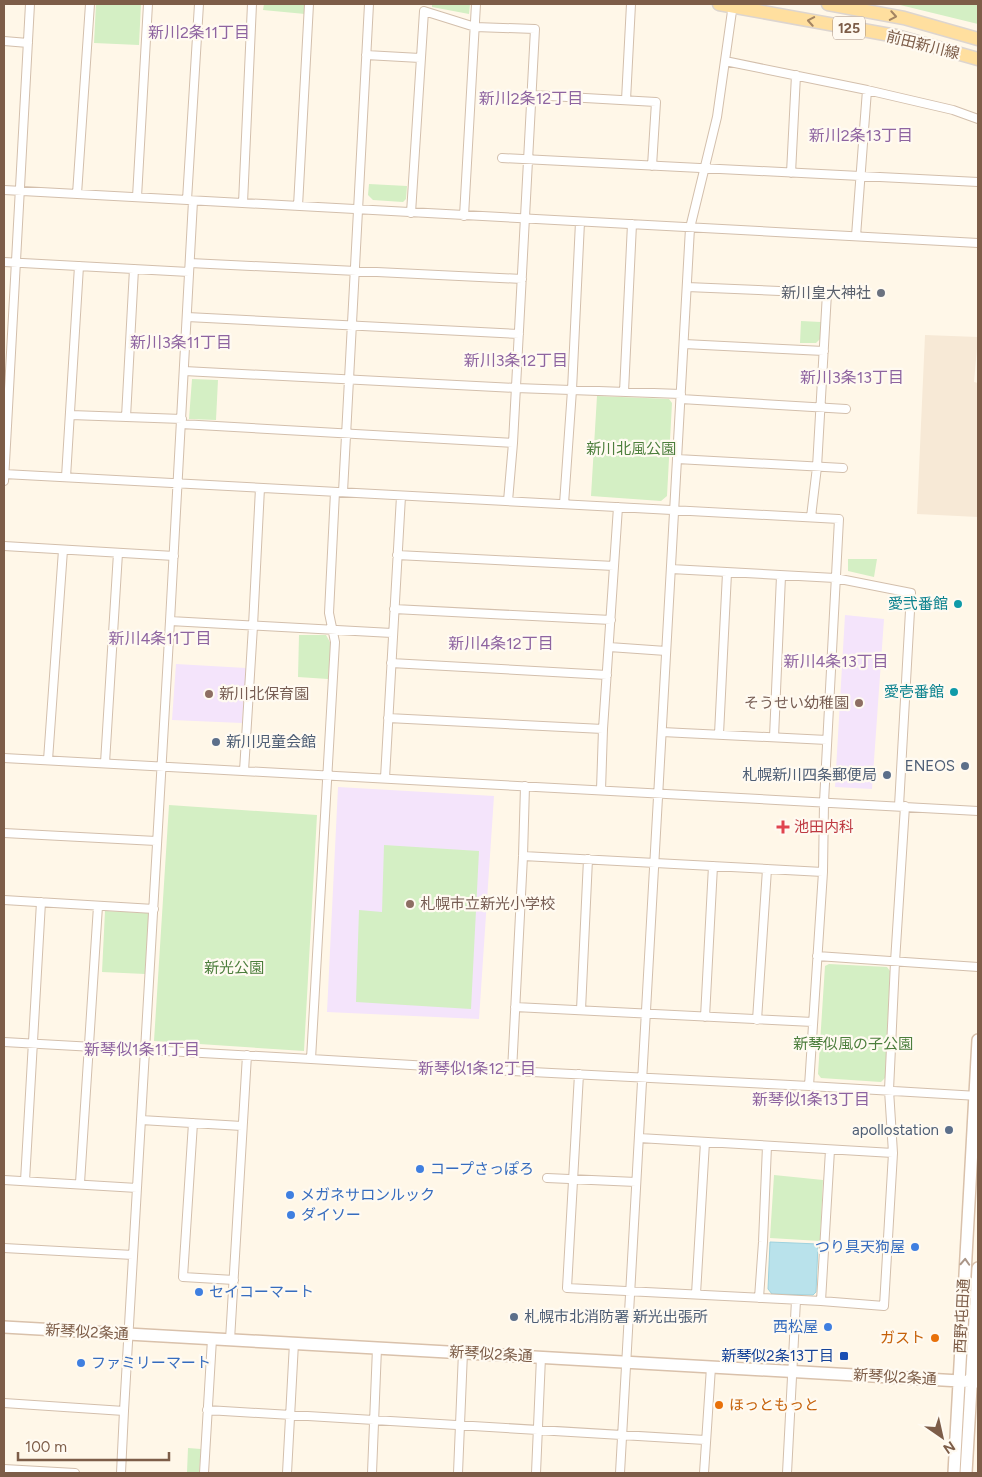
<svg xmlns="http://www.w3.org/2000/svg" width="982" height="1477" viewBox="0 0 982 1477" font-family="Figtree,'Noto Sans JP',sans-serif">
	<rect width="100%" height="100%" fill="#fff7e8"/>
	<!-- residential -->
	<path fill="#f7e9d6" d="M925 335 978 337 974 382 978 383V517L917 514Z"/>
	<!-- education -->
	<path fill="#f4e4fb" d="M845 615 884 619 872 789 835 787Z
		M176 664 246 668 242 723 172 720Z
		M338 787 494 796 479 1019 327 1012Z"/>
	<!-- green -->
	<path fill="#d4efc4" d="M96 4H141L139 45 94 43Z
		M264 4H306L305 14 263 10Z
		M432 4H470L469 14 432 7Z
		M896 4H978V24Z
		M369 184 407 186 406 199 403 202 373 200 368 195Z
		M801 321 821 322 820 339 816 343H800Z
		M192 379 218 380 216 420 189 419Z
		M597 396 669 399 672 403 667 496 661 501 591 496Z
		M848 559H877L874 577 848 571Z
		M299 635H326L331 644 328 679 298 677Z
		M169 805 317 815 304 1051 154 1041Z
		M384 845 479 851 471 1009 356 1002 359 910 382 912Z
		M105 911 149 913 145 974 102 972Z
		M829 964 887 967 890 971 885 1078 881 1082 821 1078 818 1074 825 966Z
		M774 1175 823 1180 820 1241 770 1238Z
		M188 1448 201 1449 199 1472H187Z"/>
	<!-- water -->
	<path fill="#b9e2eb" stroke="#9ed2de" d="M770 1242 818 1244 816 1292 813 1295 772 1294 768 1289Z"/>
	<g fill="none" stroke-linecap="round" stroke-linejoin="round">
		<defs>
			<path id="street" d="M4 41 28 43
				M366 55 420 58
				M725 61 867 90 953 110 978 119
				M532 95 656 102 652 166
				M626 100 631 4
				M502 158 978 182
				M791 173 796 75
				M4 190 978 243
				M77 194 90 4
				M137 197 148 4
				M187 200 199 4
				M243 203 252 4
				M298 206 309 4
				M411 213 424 11 475 27 535 29 513 443 508 501
				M464 216 476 4
				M856 236 867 90
				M4 262 189 272
				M190 263 522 279
				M687 287 827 293 817 467 811 517
				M187 317 519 334
				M684 344 824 351
				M184 371 516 388 681 394
				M624 392 632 224
				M681 399 846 409
				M71 415 182 419
				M126 417 134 269
				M181 424 513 443
				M677 459 843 468
				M4 474 839 519 824 802 823 872 809 1086
				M66 477 79 266
				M4 481 30 4
				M343 492 369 4
				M564 504 572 390 580 222
				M4 546 174 556
				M397 555 614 566
				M671 569 835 578 911 593 899 806
				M394 609 611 620
				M170 621 392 633
				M609 647 666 651
				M391 663 607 675
				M388 718 603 729
				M662 732 827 740
				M719 734 727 573
				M774 737 781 576
				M4 758 978 811
				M48 760 63 550
				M105 763 118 553
				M244 771 253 626 260 488
				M385 778 401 496
				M601 790 603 729 618 507
				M4 833 156 841
				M523 856 823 872
				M4 900 154 909
				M817 956 978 967
				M515 1007 813 1022
				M581 1010 588 859
				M705 1017 713 866
				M757 1020 767 869
				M4 1042 311 1059 512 1071 809 1086 978 1096
				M311 1059 335 642 329 613 335 492
				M512 1071 523 856 525 786
				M579 1074 567 1288 821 1301 884 1306 893 1153 889 1090 895 962 905 806
				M141 1120 242 1126
				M193 1123 183 1277 234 1280
				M639 1138 893 1153
				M547 1178 636 1182
				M4 1180 137 1188
				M25 1181 41 902
				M80 1183 98 906
				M4 1248 133 1255
				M696 1294 705 1142
				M759 1298 763 1242 767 1146
				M821 1301 830 1150
				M230 1340 247 1055
				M4 1403 124 1411
				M207 1410 705 1440
				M4 1469 75 1473
				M121 1473 124 1411 170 621 193 201
				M204 1473 212 1339
				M287 1473 294 1343
				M372 1473 377 1348
				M458 1473 463 1352
				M536 1473 541 1357
				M620 1473 690 228 717 117 733 4
				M704 1473 711 1367
				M787 1473 796 1300"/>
			<path id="secondary" d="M4 1327 978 1382
				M954 1473 978 1040
				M966 1473 978 1268"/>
			<path id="primary" d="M719 4 896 36 978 59
				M828 4 904 18 978 39"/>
		</defs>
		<!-- street casing -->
		<use href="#street" stroke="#d3bfac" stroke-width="10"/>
		<!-- secondary casing -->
		<use href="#secondary" stroke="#d9c1ab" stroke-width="14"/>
		<!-- primary casing -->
		<use href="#primary" stroke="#ddd5cf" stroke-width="15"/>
		<!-- street -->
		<use href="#street" stroke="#fff" stroke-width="8"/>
		<!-- secondary -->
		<use href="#secondary" stroke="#fff" stroke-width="11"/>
		<!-- primary -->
		<use href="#primary" stroke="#ffdf9f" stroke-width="12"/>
	</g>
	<!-- one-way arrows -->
	<defs><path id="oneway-chevron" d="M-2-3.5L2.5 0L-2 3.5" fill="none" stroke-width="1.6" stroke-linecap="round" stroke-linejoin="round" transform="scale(1.25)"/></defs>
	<g stroke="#a48462">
		<use href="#oneway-chevron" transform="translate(893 16) rotate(10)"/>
		<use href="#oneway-chevron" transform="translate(811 21) rotate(-170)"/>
	</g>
	<use stroke="#aa9688" href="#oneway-chevron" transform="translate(965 1262) rotate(-87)"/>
	<!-- markers -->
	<circle fill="#6b7280" stroke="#fffaf1" stroke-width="2" cx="881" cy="293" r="5"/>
	<g fill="#0f9aa8" stroke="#fffaf1" stroke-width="2">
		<circle cx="958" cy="604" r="5"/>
		<circle cx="954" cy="692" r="5"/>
	</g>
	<g fill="#8d6e63" stroke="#fffaf1" stroke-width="2">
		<circle cx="209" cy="694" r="5"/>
		<circle cx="859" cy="703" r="5"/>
		<circle cx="410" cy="904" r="5"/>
	</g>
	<g fill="#5c6f8a" stroke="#fffaf1" stroke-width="2">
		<circle cx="216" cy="742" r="5"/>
		<circle cx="965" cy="766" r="5"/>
		<circle cx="887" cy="775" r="5"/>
		<circle cx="949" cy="1130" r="5"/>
		<circle cx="514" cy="1317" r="5"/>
	</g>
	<path fill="#e0444e" stroke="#fffaf1" stroke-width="2" d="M780.5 819.5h5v5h5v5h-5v5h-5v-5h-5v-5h5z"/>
	<g fill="#3f7fe0" stroke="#fffaf1" stroke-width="2">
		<circle cx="420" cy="1169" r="5"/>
		<circle cx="290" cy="1195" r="5"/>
		<circle cx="291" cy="1215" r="5"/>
		<circle cx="915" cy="1247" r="5"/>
		<circle cx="199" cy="1292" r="5"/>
		<circle cx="828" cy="1327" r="5"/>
		<circle cx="81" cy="1363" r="5"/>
	</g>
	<g fill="#e8710a" stroke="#fffaf1" stroke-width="2">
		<circle cx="935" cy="1338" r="5"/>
		<circle cx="719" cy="1405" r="5"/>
	</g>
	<rect fill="#1a4fb4" stroke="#fffaf1" stroke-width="2" x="839" y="1351" width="10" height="10" rx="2.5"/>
	<g text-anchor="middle" stroke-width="4.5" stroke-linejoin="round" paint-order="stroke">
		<!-- shield labels -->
		<rect fill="#fffaf1" stroke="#a48c7b" stroke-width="1" x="833" y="16.5" width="32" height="23" rx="4"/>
		<g font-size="14" font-weight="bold" fill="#7d5d48">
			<text x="849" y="33">125</text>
		</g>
		<!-- street labels -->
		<g font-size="15" fill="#7d5d48" stroke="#fffaf1">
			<text transform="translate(923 45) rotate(14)" y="5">前田新川線</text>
			<text transform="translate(962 1316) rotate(-87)" y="5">西野屯田通</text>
			<text transform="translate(87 1332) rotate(3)" y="5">新琴似2条通</text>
			<text transform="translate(491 1354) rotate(3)" y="5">新琴似2条通</text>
			<text transform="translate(895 1377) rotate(3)" y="5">新琴似2条通</text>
		</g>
		<!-- worship labels -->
		<g font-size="15" fill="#5b616d" stroke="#fffaf1" text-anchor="end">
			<text x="871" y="298">新川皇大神社</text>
		</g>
		<!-- park labels -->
		<g font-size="15" fill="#4c7e3c" stroke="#fffaf1">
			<text x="631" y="454">新川北風公園</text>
			<text x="234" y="973">新光公園</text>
			<text x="853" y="1049">新琴似風の子公園</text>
		</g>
		<!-- culture labels -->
		<g font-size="15" fill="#0d838f" stroke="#fffaf1" text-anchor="end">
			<text x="948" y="609">愛弐番館</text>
			<text x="944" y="697">愛壱番館</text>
		</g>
		<!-- education labels -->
		<g font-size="15" fill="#785e54" stroke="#fffaf1" text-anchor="start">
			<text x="219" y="699">新川北保育園</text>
			<text x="849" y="708" text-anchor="end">そうせい幼稚園</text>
			<text x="420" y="909">札幌市立新光小学校</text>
		</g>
		<!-- service labels -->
		<g font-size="15" fill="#4e5e75" stroke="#fffaf1" text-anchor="end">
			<text x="226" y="747" text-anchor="start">新川児童会館</text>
			<text x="955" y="771">ENEOS</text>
			<text x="877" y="780">札幌新川四条郵便局</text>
			<text x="939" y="1135">apollostation</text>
			<text x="524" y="1322" text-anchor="start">札幌市北消防署 新光出張所</text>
		</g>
		<!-- health labels -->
		<g font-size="15" fill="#be3a42" stroke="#fffaf1" text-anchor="start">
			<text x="794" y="832">池田内科</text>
		</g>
		<!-- shop labels -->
		<g font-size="15" fill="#366cbe" stroke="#fffaf1" text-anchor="start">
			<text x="430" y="1174">コープさっぽろ</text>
			<text x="300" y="1200">メガネサロンルック</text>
			<text x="301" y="1220">ダイソー</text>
			<text x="905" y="1252" text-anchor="end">つり具天狗屋</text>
			<text x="209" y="1297">セイコーマート</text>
			<text x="818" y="1332" text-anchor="end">西松屋</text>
			<text x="91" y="1368">ファミリーマート</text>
		</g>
		<!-- food labels -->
		<g font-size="15" fill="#c56008" stroke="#fffaf1" text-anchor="end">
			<text x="925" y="1343">ガスト</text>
			<text x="729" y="1410" text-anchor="start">ほっともっと</text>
		</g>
		<!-- transit labels -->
		<g font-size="15" fill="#164399" stroke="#fffaf1" text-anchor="end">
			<text x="834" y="1361">新琴似2条13丁目</text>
		</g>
		<!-- neighbourhood labels -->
		<g font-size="16" fill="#8e64a0" stroke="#fffaf1">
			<text x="199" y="38">新川2条11丁目</text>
			<text x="531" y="104">新川2条12丁目</text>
			<text x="861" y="141">新川2条13丁目</text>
			<text x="181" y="348">新川3条11丁目</text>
			<text x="516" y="366">新川3条12丁目</text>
			<text x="852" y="383">新川3条13丁目</text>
			<text x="160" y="644">新川4条11丁目</text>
			<text x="501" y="649">新川4条12丁目</text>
			<text x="836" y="667">新川4条13丁目</text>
			<text x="142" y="1055">新琴似1条11丁目</text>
			<text x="477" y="1074">新琴似1条12丁目</text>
			<text x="811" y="1105">新琴似1条13丁目</text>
		</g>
	</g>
	<!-- border -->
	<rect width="982" height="1477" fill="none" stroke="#7d5d48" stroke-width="10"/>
	<!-- north arrow -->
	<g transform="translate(942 1437) rotate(146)" stroke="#fffaf1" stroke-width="4" paint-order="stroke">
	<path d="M0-4L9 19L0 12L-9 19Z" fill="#7d5d48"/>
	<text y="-8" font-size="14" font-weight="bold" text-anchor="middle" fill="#7d5d48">N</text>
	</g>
	<!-- scale -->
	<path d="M18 1452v8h151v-8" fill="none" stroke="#7d5d48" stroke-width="2.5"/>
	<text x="25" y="1452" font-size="15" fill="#7d5d48" stroke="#fffaf1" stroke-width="4" paint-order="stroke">100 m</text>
</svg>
